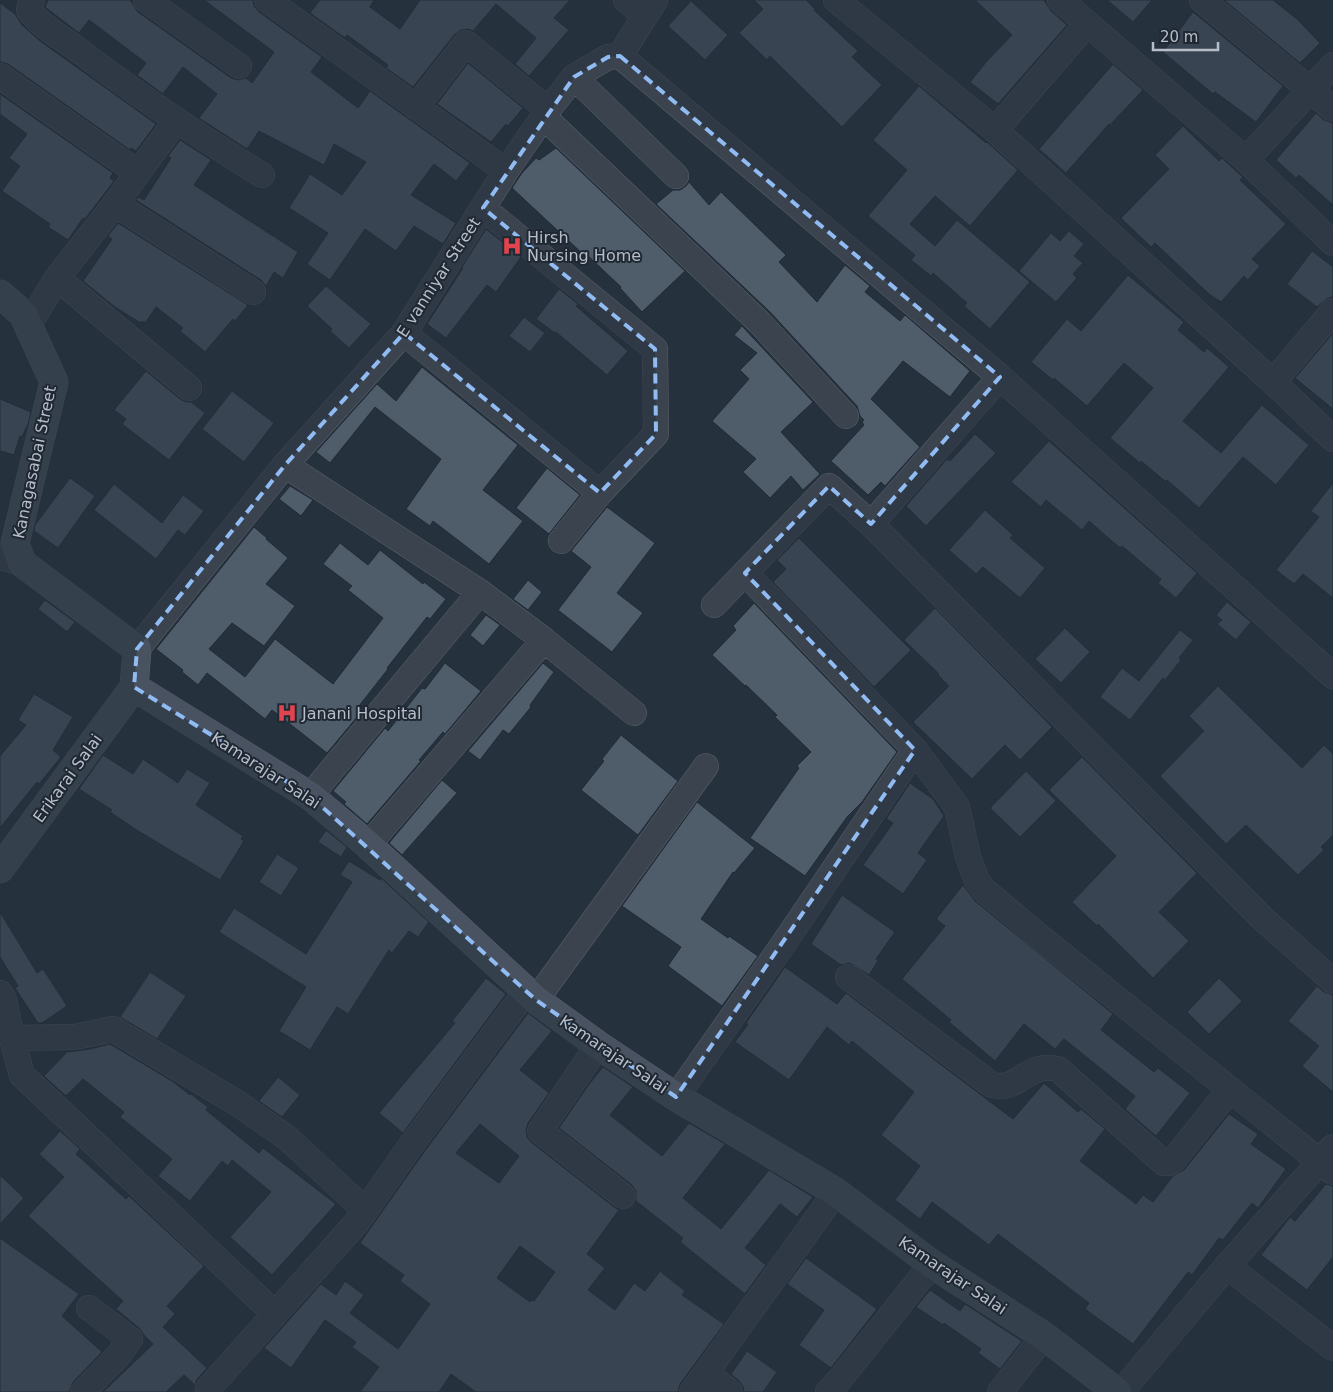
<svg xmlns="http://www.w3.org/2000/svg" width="1333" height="1392" viewBox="0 0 1333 1392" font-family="'DejaVu Sans',sans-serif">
	<rect width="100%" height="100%" fill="#26313e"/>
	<!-- building -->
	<path fill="#4f5c69" stroke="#212a35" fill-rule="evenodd" d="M48 0H130L138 12 231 78 238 80 246 78 252 83 274 52 204 0H253L254 6 259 12 322 57 311 72 358 108 370 91 470 163 456 181 434 164 411 195 456 223 443 244 414 226 396 251 365 229 330 280 307 264 328 233 289 208 310 174 342 195 366 162 334 144 324 165 259 131 247 149 199 118 217 94 183 67 163 94 137 75 146 63 89 20 79 33 45 7Z
		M320 0H374L370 7 400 29 420 0H570L554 18 569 30 529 76 515 64 536 38 496 4 473 31 468 29 461 30 455 34 413 87 386 68 388 65 347 35 345 38 310 13Z
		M754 0H806L815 9 814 10 858 51 852 57 882 85 842 127 770 56 767 60 739 33 763 9Z
		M975 0H1044L1051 11 1067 25 998 104 970 82 987 61 1012 35Z
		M1107 0H1152L1133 22Z
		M1224 0H1273L1297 19 1320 43 1300 63Z
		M691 1 728 35 705 60 668 26Z
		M0 3 15 14 22 25 40 41 156 124 136 151 131 148 130 150 8 64 0 62Z
		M1193 12 1283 86 1256 122 1215 92 1213 94 1163 52Z
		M468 63 523 108 508 126 506 124 491 142 437 104Z
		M1113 64 1143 90 1110 125 1109 124 1066 173 1039 149Z
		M919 86 986 143 987 142 1018 170 970 226 935 196 910 224 935 246 957 220 1030 282 990 329 964 306 967 303 933 273 931 276 911 260 915 255 868 216 907 170 873 140Z
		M0 94 113 173 110 178 114 181 85 219 83 218 68 240 48 227 50 224 2 191 20 166 9 158 27 134 0 114Z
		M1316 113 1324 120 1333 123V205L1299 175 1296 178 1276 160Z
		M1183 126 1219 161 1222 158 1236 171 1243 177 1240 180 1286 224 1252 259 1260 266 1248 280 1244 276 1221 302 1209 294 1155 243 1151 247 1121 218 1169 169 1155 155Z
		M180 140 211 160 194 185 298 252 283 278 274 272 266 286 261 280 136 200 138 197 144 200 171 158 168 156Z
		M556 148 685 271 642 312 620 288 621 287 586 254 585 256 512 188 522 173 536 158 539 160Z
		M689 182 709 205 721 192 786 255 779 262 817 302 845 265 870 286 865 292 900 321 905 315 970 371 950 397 903 361 871 399 920 447 885 486 881 482 868 495 831 461 864 425 862 422 864 420 860 416 857 406 770 312 656 204 673 190H680L686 186Z
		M118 223 248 305 235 321 233 319 205 352 180 331 183 328 156 307 146 322H139L115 307 83 281 112 239 108 236Z
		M486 229 521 257 496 292 487 285 446 338 427 324 463 268 462 267Z
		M1069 231 1084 244 1074 256 1083 263 1073 274 1077 278 1056 302 1019 271 1051 233 1060 241Z
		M1312 251 1333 267V297L1328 298 1317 307 1287 284Z
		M1128 275 1184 322 1178 330 1204 352 1207 348 1229 367 1183 421 1221 453 1262 405 1309 445 1276 485 1243 457 1199 508 1167 480 1166 482 1141 461 1140 463 1110 438 1153 388 1124 363 1087 406 1054 378 1053 380 1031 362 1067 319 1081 331Z
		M326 286 371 324 349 348 330 331 332 329 307 306Z
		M559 289 578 304 576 306 628 351 607 375 556 332 555 333 536 319Z
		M524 317 545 333 530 352 509 336Z
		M742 326 813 402 781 432 820 474 803 490 791 476 770 498 743 472 756 459 712 421 749 379 740 370 757 353 734 335Z
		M1333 333V409L1295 378Z
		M422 367 518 445 483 490 523 521 489 564 433 521 430 526 406 509 441 459 375 407 330 463 316 452 377 384 396 401Z
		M146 371 180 399 186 402H191L205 413 169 460 122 424 126 419 114 410Z
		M232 391 274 423 244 462 202 429Z
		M0 399 31 412 28 424 22 437 20 436 14 455 0 451Z
		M975 434 996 453 926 526 906 506 947 459 950 461Z
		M1049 441 1197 573 1176 598 1158 583 1161 579 1122 546 1120 548 1089 521 1082 530 1046 500 1041 507 1011 482Z
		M547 468 580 495 549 534 516 508Z
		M70 478 95 496 58 548 34 531 35 525Z
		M1333 483V598L1303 574 1294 584 1276 570 1319 517 1311 511Z
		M114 484 162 523 183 495 204 511 185 535 178 530 156 559 94 510Z
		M290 486 313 500 301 516 279 499Z
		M607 507 655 543 617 593 643 613 612 652 558 610 591 567 571 551Z
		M985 510 1013 535 1010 538 1045 568 1020 598 983 567 976 574 949 550Z
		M254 527 267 538 266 539 288 558 266 584 295 606 264 646 232 623 209 649 245 677 275 639 333 684 383 618 348 590 352 586 323 564 340 543 368 565 380 550 423 584 424 582 446 599 430 619 427 617 387 668 388 669 359 706 363 710 327 753 272 710 265 719 207 673 198 685 182 672 183 670 156 649Z
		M799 538 911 650 874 687 773 582 786 569 777 560Z
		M528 580 542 592 528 610 513 599Z
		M45 600 75 622 67 632 38 609Z
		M1227 602 1251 622 1236 640 1217 624 1222 620 1216 615Z
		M754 603 897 752 862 802 847 817 805 876 750 838 799 768 797 766 811 752 775 717 777 715 746 685 745 686 712 655 736 630 733 626Z
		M935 608 1052 727 1020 760 1005 745 972 779 913 722 949 686 938 675 939 674 904 640Z
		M486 615 500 625 483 646 470 635Z
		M1065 628 1090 652 1061 683 1035 659Z
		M1180 630 1193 640 1179 658 1181 660 1165 680 1163 678 1130 720 1100 697 1122 668 1139 681Z
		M445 663 481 691 445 734 443 732 419 760 421 761 367 824 344 804 346 802 333 791 385 728 388 731 422 688 425 689Z
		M543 663 554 672 530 705 531 707 509 734 503 730 480 760 468 751Z
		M1218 686 1302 768 1324 745 1333 754V835L1321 847 1324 850 1298 875 1246 825 1226 844 1160 776 1204 731 1189 716Z
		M34 694 73 717 53 750 61 757 39 784 37 782 0 828V756L26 725 18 720Z
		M621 735 678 781 638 835 581 790 604 761 602 759Z
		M103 755 133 774 143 759 178 783 187 769 210 783 196 805 243 836 241 839 244 841 220 880 135 829 110 812 112 810 79 789Z
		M1082 757 1197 873 1159 912 1189 941 1153 978 1098 924 1097 926 1072 902 1116 856 1049 790Z
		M1026 771 1056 801 1020 837 990 808Z
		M442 780 457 793 402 855 389 843Z
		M910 783 933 799 944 816 918 853 927 860 903 894 863 865 893 823 886 819Z
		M697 802 755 848 734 873 733 872 701 919 728 938 729 936 758 956 722 1006 668 966 681 947 622 906Z
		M326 830 347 847 341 857 318 842Z
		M277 854 299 868 281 896 259 882Z
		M349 861 380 880 381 878 429 922 418 937 409 931 392 953 389 950 348 1014 337 1007 310 1050 279 1031 306 987 219 932 234 908 306 954 352 882 340 875Z
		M963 885 975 901 1113 1014 1101 1030 1154 1072 1158 1068 1190 1093 1156 1136 1125 1109 1135 1096 1064 1039 1055 1049 1024 1024 995 1061 949 1022 951 1020 902 979 945 926 936 919Z
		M842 895 895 932 876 959 878 961 869 975 850 963 841 965 811 944Z
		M0 912 37 973 43 969 67 1006 42 1023H38L15 988 18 986 0 957Z
		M785 967 837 1004 846 993 1013 1119 1044 1083 1078 1112 1081 1109 1105 1129 1080 1161 1136 1204 1143 1195 1153 1202 1173 1176 1184 1170 1229 1114 1258 1134 1251 1144 1286 1169 1258 1208 1252 1203 1223 1240 1219 1238 1192 1275 1188 1272 1133 1344 1085 1309 1089 1303 998 1234 989 1245 932 1202 920 1219 895 1200 920 1166 881 1135 914 1092 852 1041 849 1045 827 1027 789 1080 735 1042 748 1024 746 1023Z
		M150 972 186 996 157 1039 120 1017Z
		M486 978 506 994 403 1133 379 1113 455 1023 452 1021Z
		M1219 978 1242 1001 1209 1034 1187 1012Z
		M1317 986 1324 992 1333 995V1092L1302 1066 1319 1046 1288 1021Z
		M528 1013 552 1031 520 1070 549 1093 528 1123 526 1130 527 1137 531 1142 614 1207 619 1210 587 1254 605 1268 588 1290 615 1310 634 1283 645 1291 660 1271 685 1291 682 1295 724 1324 680 1384 678 1392H476L451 1374 439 1392H360L379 1367 352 1347 356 1342 325 1320 291 1368 264 1348 321 1284 336 1295 345 1281 364 1295 350 1313 398 1349 430 1304 400 1281 404 1275 360 1243 424 1152ZM480 1124 519 1156 499 1183 456 1153ZM520 1246 555 1272 534 1301 532 1300 530 1302 497 1278Z
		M110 1044 172 1081 190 1095 191 1094 208 1107 206 1110 259 1153 263 1148 336 1204 272 1275 230 1237 271 1192 232 1160 228 1166 222 1161 190 1201 158 1176 172 1159 120 1117 124 1112 83 1079 66 1096 44 1076 67 1052 90 1049Z
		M603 1067 633 1087 610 1115 662 1156 689 1123 725 1144 683 1198 721 1229 769 1170 813 1197 797 1217 780 1204 745 1248 766 1265 745 1294 680 1242 683 1238 636 1201V1191L632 1185 559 1128 587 1087Z
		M278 1077 300 1095 282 1117 259 1101Z
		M60 1131 80 1149 76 1154 126 1199 129 1196 204 1266 167 1306 175 1314 163 1327 207 1368 197 1379 195 1385 184 1375 166 1392H103L153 1344 144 1335 139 1328 116 1309 123 1301 28 1216 64 1177 39 1154Z
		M0 1175 24 1198 0 1224Z
		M1326 1184 1333 1186V1257L1307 1290 1261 1255 1290 1217 1295 1221Z
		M0 1238 79 1294 62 1316 102 1352 73 1382 69 1392H0Z
		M806 1258 877 1309 831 1368 799 1345 824 1310 787 1284Z
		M930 1290 960 1311 965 1304 1022 1341 1000 1369 978 1353 981 1349 944 1323 943 1325 916 1307Z
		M747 1351 777 1372 763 1392H744L743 1386 739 1381 731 1374Z"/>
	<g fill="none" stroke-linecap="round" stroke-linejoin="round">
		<defs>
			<path id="street" d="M32 0 29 10C37 23 60 37 73 46 134 93 197 135 262 175
				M146 0 239 66
				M267 0 506 171
				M626 0 644 15
				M836 0 995 130 1273 382 1333 439
				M1060 0 1246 160 1333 65
				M1202 0 1333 109
				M620 56 1000 377 1333 676
				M0 76 138 173
				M574 77 676 176
				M416 107 466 43 548 110
				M544 117 759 322 846 416
				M995 130 1087 24
				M1246 160 1333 243
				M115 204 253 292
				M483 208 655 349 656 434 600 493 561 541
				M57 278 189 388
				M28 326 57 278 115 204 176 121
				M404 333 600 493
				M1273 382 1333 311
				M285 465 480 592 544 640 634 713
				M871 524 1000 377
				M0 557 22 563
				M745 573 915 750
				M714 605 829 486 871 524 1263 919 1333 981
				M137 649 285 465 404 333 506 171 548 110 574 77 608 57 620 56 655 0
				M310 796 480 592
				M368 845 544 640
				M848 977 992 1085C1019 1092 1027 1061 1058 1069L1164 1163H1169L1173 1161 1230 1089
				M0 993 4 1000 12 1038 22 1075 274 1313
				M536 1000 706 766
				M12 1038 75 1037 113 1029 237 1103 286 1137 365 1210
				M598 1045 540 1131 623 1196
				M676 1097 784 943 915 750 957 807 968 857 977 881 984 890 1036 934 1333 1172
				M1227 1266 1333 1348
				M706 1373 730 1392
				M83 1392 118 1356 130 1339 89 1308
				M208 1392V1389L358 1221 412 1144 521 998 528 992
				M692 1392 836 1192
				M828 1392 841 1378 932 1264
				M1000 1392 1044 1336
				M1121 1392 1227 1266 1333 1147"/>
			<path id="secondary" d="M0 294 23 314 54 382 15 543 22 563 137 649 134 687
				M134 687 310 796 368 845 536 1000 598 1045 676 1097 836 1192 932 1264 1044 1336 1117 1392
				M0 869 134 687"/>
		</defs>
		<!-- street casing -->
		<use href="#street" stroke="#58616c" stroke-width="26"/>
		<!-- secondary casing -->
		<use href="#secondary" stroke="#58616c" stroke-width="29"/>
		<!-- street -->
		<use href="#street" stroke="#3a434e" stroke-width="25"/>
		<!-- secondary -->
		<use href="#secondary" stroke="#485261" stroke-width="28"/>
	</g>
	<!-- marked area -->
	<path d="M0 0H1333V1392H0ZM620 56 1000 377 871 524 829 486 745 573 915 750 676 1097 536 1000 310 796 134 687 137 649 285 465 404 333 600 493 656 434 655 349 483 208 574 77 608 57Z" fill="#26313e" fill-opacity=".55" fill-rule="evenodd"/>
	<path fill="none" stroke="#91bbf3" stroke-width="4" stroke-dasharray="10 6" stroke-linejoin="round" d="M620 56 1000 377 871 524 829 486 745 573 915 750 676 1097 536 1000 310 796 134 687 137 649 285 465 404 333 600 493 656 434 655 349 483 208 574 77 608 57Z"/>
	<!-- icons -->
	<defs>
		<symbol id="hospital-bare" viewBox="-9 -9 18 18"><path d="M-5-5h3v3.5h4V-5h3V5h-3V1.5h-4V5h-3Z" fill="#e0444e" stroke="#1f2833" stroke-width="2.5" paint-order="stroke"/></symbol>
	</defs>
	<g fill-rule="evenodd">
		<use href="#hospital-bare" x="498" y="232" width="28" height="28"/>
		<use href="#hospital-bare" x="273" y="699" width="28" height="28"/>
	</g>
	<g text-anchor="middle" stroke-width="4" stroke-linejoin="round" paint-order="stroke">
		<!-- poi labels -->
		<g font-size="16" fill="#b6bec9" stroke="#1f2833" text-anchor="start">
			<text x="527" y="243">Hirsh<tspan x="527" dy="18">Nursing Home</tspan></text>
			<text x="302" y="719">Janani Hospital</text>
		</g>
		<!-- street labels -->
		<g font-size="16" fill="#b6bec9" stroke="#1f2833">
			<text transform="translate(438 277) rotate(-57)" y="6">E vanniyar Street</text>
			<text transform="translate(34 462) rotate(-78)" y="6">Kanagasabai Street</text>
			<text transform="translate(266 770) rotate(33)" y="6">Kamarajar Salai</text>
			<text transform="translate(67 778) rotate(-54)" y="6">Erikarai Salai</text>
			<text transform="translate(614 1054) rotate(34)" y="6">Kamarajar Salai</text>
			<text transform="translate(953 1275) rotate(34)" y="6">Kamarajar Salai</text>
		</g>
	</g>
	<!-- scale -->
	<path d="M1153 42v8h65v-8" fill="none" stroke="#b6bec9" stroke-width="2.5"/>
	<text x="1160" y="42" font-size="15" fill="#b6bec9" stroke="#1f2833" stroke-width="4" paint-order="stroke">20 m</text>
</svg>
